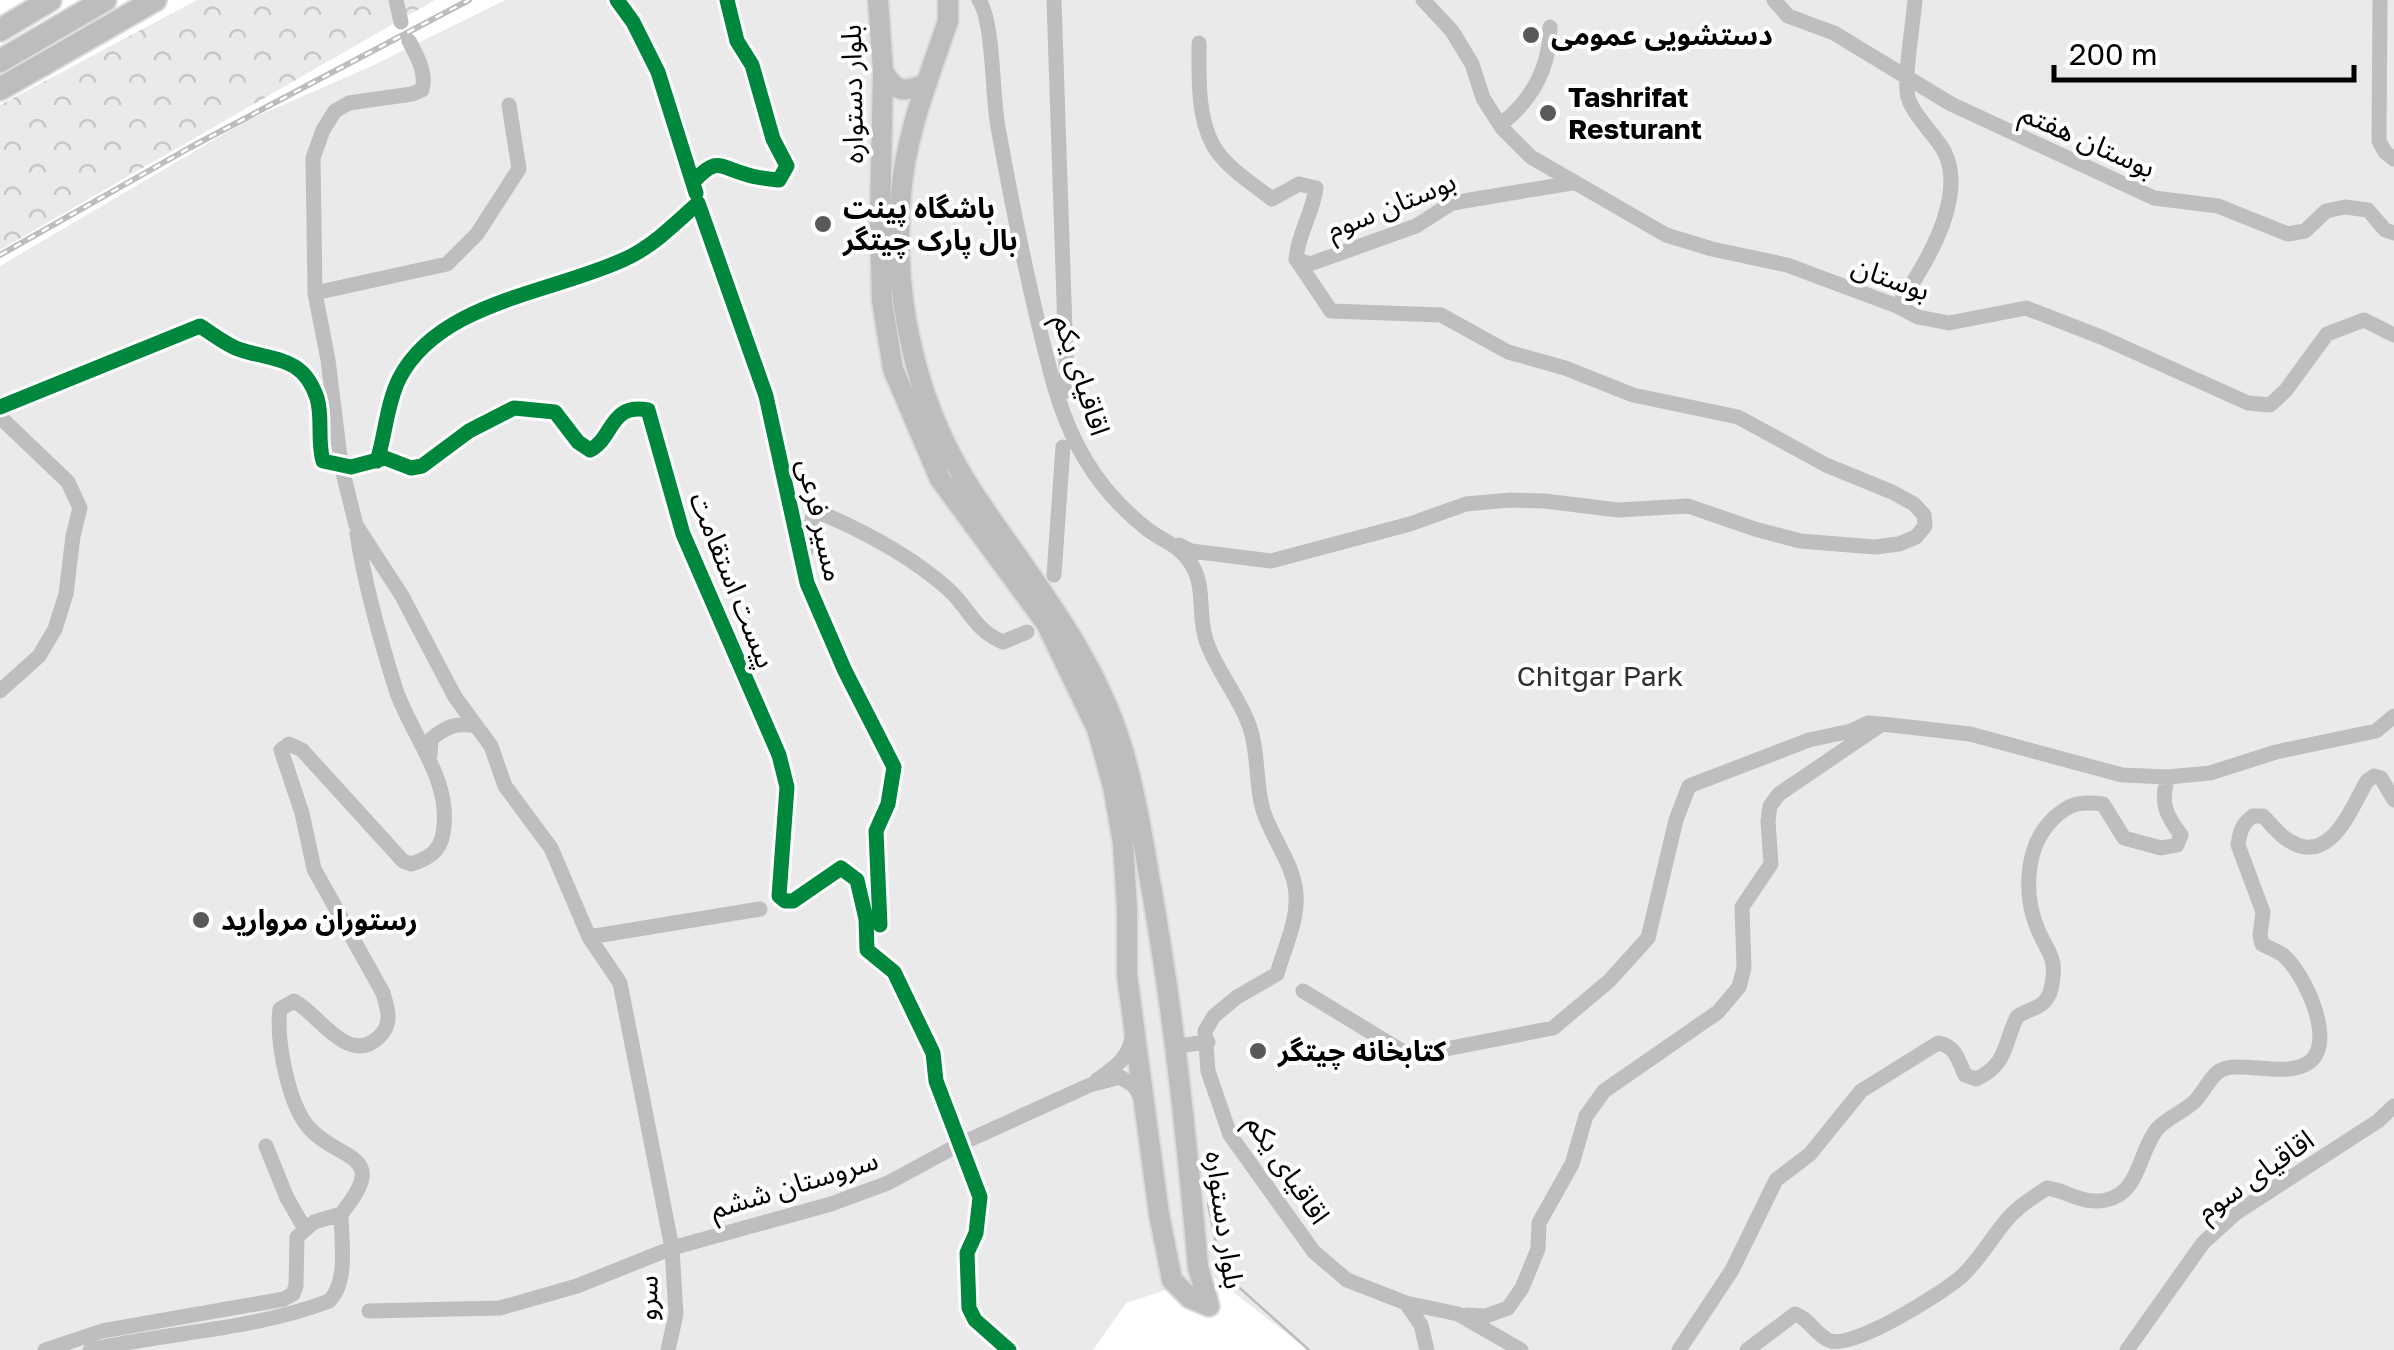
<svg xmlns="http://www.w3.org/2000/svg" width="2394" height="1350" viewBox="0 0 2394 1350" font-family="'Golos Text','Noto Sans Arabic',sans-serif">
	<defs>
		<pattern id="forest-crowns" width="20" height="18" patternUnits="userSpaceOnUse" patternTransform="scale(2.5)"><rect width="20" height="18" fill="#eaeaea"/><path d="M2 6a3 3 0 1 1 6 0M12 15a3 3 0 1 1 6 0" fill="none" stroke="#c7c7c7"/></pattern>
	</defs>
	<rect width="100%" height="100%" fill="#fff"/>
	<!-- forest -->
	<path fill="url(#forest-crowns)" d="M197 0H435L0 250V105Z"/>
	<!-- green -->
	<path fill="#eaeaea" d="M505 0H2394V1350H1308L1211 1275 1126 1303 1093 1350H0V266L246 121 374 65Z"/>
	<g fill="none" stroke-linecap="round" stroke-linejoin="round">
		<!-- stream -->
		<path stroke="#bcbcbc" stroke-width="2.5" d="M1208 1204 1222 1272 1309 1350"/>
		<defs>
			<path id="major" d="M878 0 883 71 880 223 882 301 893 369 940 479 1046 623 1097 729 1113 786 1123 843 1127 909V975L1159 1214 1172 1280 1190 1298 1209 1306
				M948 0V21C929 77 905 136 901 195 892 298 916 405 972 491 1027 574 1091 648 1121 744 1136 792 1143 843 1152 892 1174 1017 1187 1142 1198 1267L1209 1306
				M883 71C895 93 905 93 927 83"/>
			<path id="highway" d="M0 30 50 0
				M0 61 105 0
				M0 89 155 0"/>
		</defs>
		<!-- major casing -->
		<use href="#major" stroke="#dbdbdb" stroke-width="24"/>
		<!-- highway casing -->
		<use href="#highway" stroke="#dbdbdb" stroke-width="26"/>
		<!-- minor -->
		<path stroke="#bebebe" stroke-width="15" d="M396 0 401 22
			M979 0C994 22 992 97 998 127 1013 211 1030 295 1052 378 1069 440 1095 488 1147 529 1165 543 1180 544 1193 567 1205 588 1198 617 1206 640 1216 671 1240 697 1250 728 1259 753 1255 784 1263 810 1272 839 1294 864 1296 894 1298 922 1284 948 1277 974L1237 997 1214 1016 1205 1031 1208 1071 1230 1135 1314 1252 1347 1280 1406 1303 1458 1314 1521 1350
			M1054 0 1067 391
			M1423 0 1452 31 1472 64 1483 98 1502 128 1531 157 1666 235 1712 249 1787 265 1897 306 1918 317 1949 323 2026 308 2101 337 2248 403 2270 405 2286 390 2327 334 2364 320 2394 335
			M1774 0 1788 16 1834 33 1951 104 2154 198 2218 206 2288 234 2305 231 2326 211 2345 207 2368 210 2385 230 2394 233
			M2380 0 2379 141 2385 152 2394 159
			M409 41C417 56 427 73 422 90L412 94 349 103 335 111 323 130 313 158 315 293 328 360 341 465 356 525 402 596 455 697 491 746 505 786 551 848 589 937 620 983 672 1248 676 1314 668 1350
			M1199 43C1199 76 1197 116 1213 145 1225 167 1253 184 1272 199L1299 184 1316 188C1313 213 1298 233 1296 259L1310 264 1416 226 1452 203 1572 183
			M1500 125C1532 100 1550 67 1550 27
			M315 293 447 264 477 234 519 169 509 105
			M1897 306C1924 268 1968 197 1944 151 1934 133 1909 112 1907 92 1905 67 1913 26 1915 0
			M0 417 68 482 80 508 73 536 66 594 55 629 39 656 0 691
			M1179 545 1191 551 1271 561 1410 524 1466 504 1510 500 1545 501 1618 510 1688 506 1755 529 1800 541 1875 547 1899 544 1916 537 1925 526 1924 515 1914 504 1892 492 1826 465 1738 417 1633 395 1565 368 1508 352 1441 315 1331 311 1296 259
			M803 564 814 510C862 530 909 554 948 589 970 609 974 630 1003 642L1027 632
			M1054 575 1063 447
			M430 755 431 739C446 727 456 722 476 726
			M589 937 760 909
			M1303 991 1410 1056 1553 1028 1609 981 1648 938 1676 820 1689 786 1809 740 1851 731 1868 723 1879 724
			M1177 1046 1208 1042
			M1097 1080C1114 1068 1128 1059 1132 1038
			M266 1146 287 1198 305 1229
			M341 1214C391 1153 341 1162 310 1129 288 1105 276 1040 280 1009L294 1001C318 1013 348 1067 379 1037 393 1024 388 1010 383 993L314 869 302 813 281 750 289 744 302 750 403 861 411 864C427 859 440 852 443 834 453 781 412 737 396 690 380 639 365 587 357 534
			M1406 1303 1421 1325 1427 1350
			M369 1311 500 1308 577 1286 672 1248 831 1204 888 1183 960 1144 1090 1085 1120 1077 1133 1085 1142 1098
			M1467 1315 1486 1316 1508 1308 1522 1288 1538 1249 1539 1223 1572 1164 1586 1116 1604 1091 1718 1012 1739 987 1744 968 1742 907 1771 864 1768 821 1770 806 1779 794 1882 724 1970 734 2122 775 2168 777 2210 773 2276 752 2376 731 2394 716
			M45 1350 102 1331 284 1299 293 1294 296 1286
			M90 1350C168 1332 254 1330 329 1301 349 1282 341 1239 341 1214L314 1222 297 1237 296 1286
			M1679 1350 1732 1270 1776 1180 1810 1154 1861 1091 1938 1043C1956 1046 1958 1060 1965 1075L1976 1079C2008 1064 2003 1045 2017 1017 2031 1007 2046 1009 2051 989 2058 958 2049 955 2038 930 2023 895 2025 846 2053 819 2069 803 2081 801 2103 804L2124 838 2161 848 2177 845 2181 835C2165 814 2160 802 2168 777
			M1747 1350 1795 1314C1810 1319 1817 1337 1831 1341 1855 1348 1943 1293 1962 1276 1979 1260 1990 1240 2005 1222 2016 1208 2032 1198 2047 1188 2068 1191 2083 1205 2106 1200 2140 1193 2138 1153 2157 1129 2167 1118 2183 1112 2194 1102 2203 1093 2209 1079 2218 1072 2235 1058 2284 1079 2308 1063 2338 1044 2304 972 2283 955 2277 951 2269 948 2262 944L2260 935 2263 912 2238 845C2240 831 2242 824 2253 816H2263C2270 823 2277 832 2285 838 2329 870 2350 810 2367 781L2374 776 2381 778 2394 800
			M2127 1350 2203 1243 2236 1213 2378 1121 2394 1106"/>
		<!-- major -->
		<use href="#major" stroke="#bdbdbd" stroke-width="20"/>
		<!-- highway -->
		<use href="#highway" stroke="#bdbdbd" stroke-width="22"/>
		<defs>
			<path id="rail" d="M0 255 191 147 469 0"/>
		</defs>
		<!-- rail casing -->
		<use href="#rail" stroke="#bdbdbd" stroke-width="6"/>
		<!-- rail -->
		<use href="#rail" stroke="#fff" stroke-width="2.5" stroke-dasharray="8" stroke-linecap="butt"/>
		<defs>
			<path id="cycleway" d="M617 0 633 22 658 72 696 193
				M694 181C717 157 718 166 745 174 756 178 768 179 779 180L787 166 773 139 752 65 737 41 727 0
				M0 407 200 326C213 334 227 346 241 350 275 361 303 356 317 398 323 418 317 440 323 461L351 467 385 458 411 468 422 466 469 431 514 408 555 412 578 442 590 450C614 438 609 403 648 410L683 534 779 755 787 787 779 896 785 901H793L841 868 857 880 866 919 867 950 894 972 933 1053 936 1081 980 1197 976 1233 967 1253 969 1308 975 1320 1009 1350
				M377 461C385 436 387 403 399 379 439 301 553 293 625 259 652 247 676 223 698 203L766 396 807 583 845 671 894 767 888 804 876 831 880 925"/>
		</defs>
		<!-- cycleway casing -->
		<use href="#cycleway" stroke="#fff" stroke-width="21"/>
		<!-- cycleway -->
		<use href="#cycleway" stroke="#00873e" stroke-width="15"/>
	</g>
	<!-- markers -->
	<g fill="#595959" stroke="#fff" stroke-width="4">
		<circle cx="1531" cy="35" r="10"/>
		<circle cx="1548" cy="113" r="10"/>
		<circle cx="823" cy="224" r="10"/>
		<circle cx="201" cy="920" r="10"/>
		<circle cx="1258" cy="1051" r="10"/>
	</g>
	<g text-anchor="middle" stroke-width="8" stroke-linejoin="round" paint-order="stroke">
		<!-- poi labels -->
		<g font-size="28" font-weight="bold" fill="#000" stroke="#fff" text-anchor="start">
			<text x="1551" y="45">دستشویی عمومی</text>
			<text x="1568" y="107">Tashrifat<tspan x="1568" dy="32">Resturant</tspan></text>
			<text x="843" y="218">باشگاه پینت<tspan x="843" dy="32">بال پارک چیتگر</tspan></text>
			<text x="221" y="930">رستوران مروارید</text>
			<text x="1278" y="1061">کتابخانه چیتگر</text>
		</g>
		<!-- street labels -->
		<g font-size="28" fill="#000" stroke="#fff">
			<text transform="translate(852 94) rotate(-91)" y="10">بلوار دستواره</text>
			<text transform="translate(2088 140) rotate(24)" y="10">بوستان هفتم</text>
			<text transform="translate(1391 205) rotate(-22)" y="10">بوستان سوم</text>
			<text transform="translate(1891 278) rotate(20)" y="10">بوستان</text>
			<text transform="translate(1082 375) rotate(72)" y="10">اقاقیای یکم</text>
			<text transform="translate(821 520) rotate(77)" y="10">مسیر فرعی</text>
			<text transform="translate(733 580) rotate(68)" y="10">پیست استقامت</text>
			<text transform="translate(1288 1169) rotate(56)" y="10">اقاقیای یکم</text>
			<text transform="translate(2255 1175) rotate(-35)" y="10">اقاقیای سوم</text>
			<text transform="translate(794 1184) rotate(-17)" y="10">سروستان ششم</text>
			<text transform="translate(1225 1220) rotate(82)" y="10">بلوار دستواره</text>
			<text transform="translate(647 1298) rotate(-88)" y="10">سرو</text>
		</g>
		<!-- park labels -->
		<g font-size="28" fill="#303030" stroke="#fff">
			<text x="1600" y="686">Chitgar Park</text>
		</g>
	</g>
	<!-- scale -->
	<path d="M2054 65v15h300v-15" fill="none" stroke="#000000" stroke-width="5"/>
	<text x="2069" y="65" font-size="30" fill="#000000" stroke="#ffffff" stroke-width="8" paint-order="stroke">200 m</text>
</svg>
